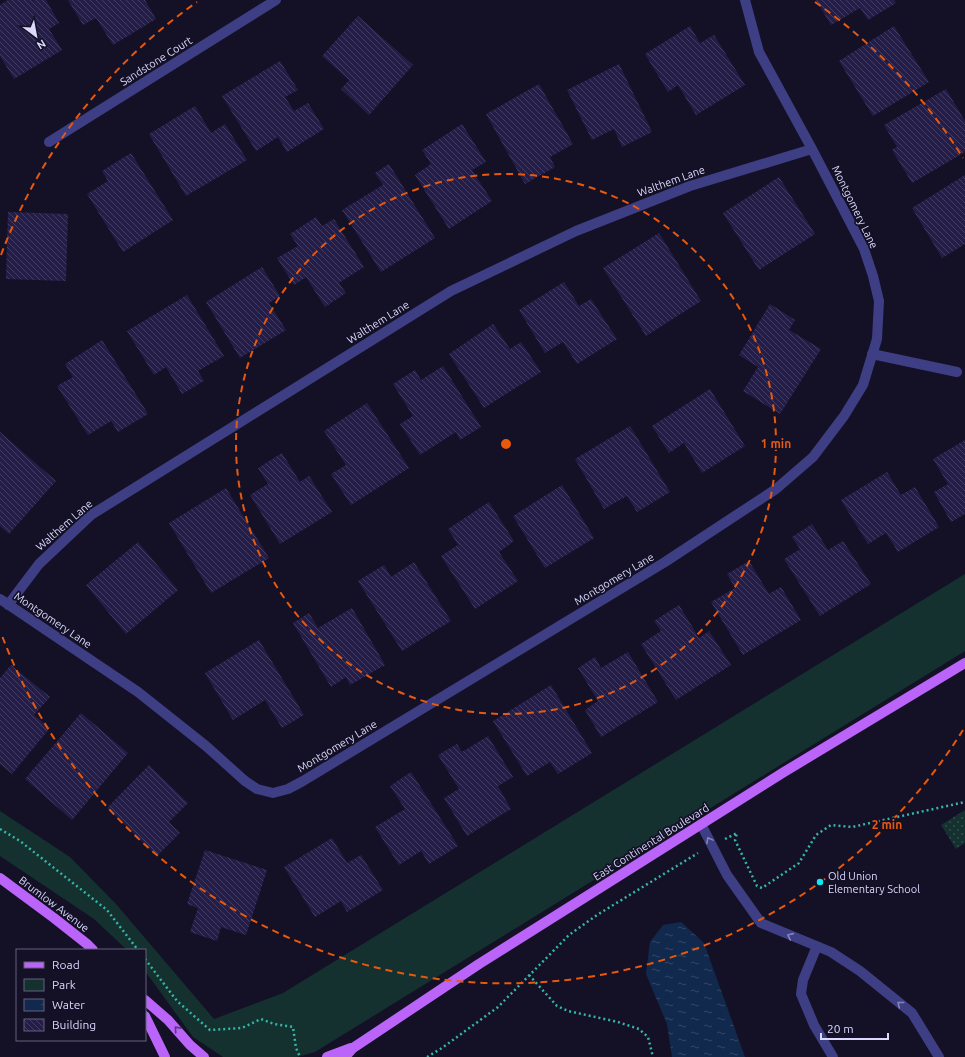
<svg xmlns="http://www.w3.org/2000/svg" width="965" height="1057" viewBox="0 0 965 1057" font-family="Ubuntu,sans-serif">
	<defs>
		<pattern id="garden-dots" width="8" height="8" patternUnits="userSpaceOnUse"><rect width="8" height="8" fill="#14312f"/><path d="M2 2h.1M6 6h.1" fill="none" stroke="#364e4e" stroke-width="1.8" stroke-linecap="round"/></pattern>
		<pattern id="water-ripples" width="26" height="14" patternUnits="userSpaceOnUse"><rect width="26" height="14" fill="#11294c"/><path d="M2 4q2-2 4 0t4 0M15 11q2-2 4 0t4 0" fill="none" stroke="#334767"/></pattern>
		<pattern id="building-back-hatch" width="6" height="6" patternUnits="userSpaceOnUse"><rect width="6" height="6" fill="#241d48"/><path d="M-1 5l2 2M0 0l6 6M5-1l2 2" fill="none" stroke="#433d63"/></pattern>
	</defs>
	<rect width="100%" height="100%" fill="#141127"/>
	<!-- park -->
	<path fill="#14312f" d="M965 574V651L315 1052 297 1057H223L193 1037 145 971V950H127L94 919 0 856V811L70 857 116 904 214 1019 283 993Z"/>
	<!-- garden -->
	<path fill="url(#garden-dots)" d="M965 810V843L956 849 941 825Z"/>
	<!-- water -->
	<path fill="url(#water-ripples)" d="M681 922 704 943 745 1057H672L667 1024 646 974 650 942 663 925Z"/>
	<!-- building -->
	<path fill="url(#building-back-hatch)" d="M8 0H31L32 1 34 0H46L59 23 49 29 62 50 14 79 0 56V5Z
		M68 0H145L156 19 113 45 96 18 83 25Z
		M816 0H894L896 3 868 20 860 8 831 25Z
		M358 16 413 65 369 115 341 89 349 80 322 56Z
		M690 26 700 43 714 35 745 85 696 115 678 85 668 92 645 54Z
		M894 26 929 82 873 116 839 61Z
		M280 61 298 90 285 97 294 111 308 103 324 129 287 152 278 137 256 151 222 96Z
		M619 64 652 132 622 147 614 129 592 140 567 90Z
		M539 84 573 144 550 157 555 167 525 184 486 114Z
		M946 89 965 121V152L912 183 892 150 897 147 884 125Z
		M195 106 211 133 225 124 247 160 186 196 149 134Z
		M462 124 486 162 472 170 492 201 449 229 415 175 431 164 422 150Z
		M131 153 173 220 123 252 87 194 108 181 102 171Z
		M389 164 435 238 381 272 342 210 383 185 375 173Z
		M965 175V244L942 258 912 208Z
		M779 177 815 234 759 270 723 213Z
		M8 212 68 214 66 281 6 279Z
		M316 217 322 226 334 219 364 267 339 283 346 293 325 307 306 277 294 285 277 258 298 246 290 234Z
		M659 233 701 301 646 336 603 268Z
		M262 267 280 296 269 303 286 330 240 358 206 302Z
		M564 282 579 306 591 299 617 339 577 364 563 342 545 353 519 310Z
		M187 295 224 356 198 371 204 381 182 394 166 367 154 375 127 331Z
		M770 304 795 320 789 330 821 349 780 414 743 391 758 367 739 355Z
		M493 324 510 349 521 342 541 372 484 408 449 354Z
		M102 340 148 414 118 432 111 421 88 435 57 386 73 377 65 364Z
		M443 366 481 427 460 440 456 432 420 455 400 424 413 416 393 384 415 370 421 380Z
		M710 389 745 446 702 473 684 443 669 453 652 426Z
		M367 403 409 468 351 505 331 474 346 465 324 431Z
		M630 426 670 492 637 512 627 496 604 509 575 459Z
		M0 432 56 481 9 534 0 526Z
		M965 440V514L951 522 934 492 948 484 933 459Z
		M282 453 300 482 309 476 332 512 280 544 250 495 268 484 258 468Z
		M887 472 901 495 915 487 939 527 898 552 886 533 868 544 841 500Z
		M562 485 594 538 545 568 513 516Z
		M226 488 269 558 211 593 169 523Z
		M489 502 514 541 499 552 518 581 475 609 441 556 458 545 448 529Z
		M812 524 828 550 843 541 871 584 820 616 784 559 800 549 792 537Z
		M138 542 178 590 126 634 86 585Z
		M749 561 769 594 781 587 801 620 743 655 711 602 735 588 727 574Z
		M414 562 451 621 402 651 358 581 384 565 391 577Z
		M679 605 699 638 709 631 731 665 676 700 641 644 661 631 654 621Z
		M352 608 385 665 350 685 346 677 331 687 293 623 309 613 318 628Z
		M259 640 304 715 282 728 265 700 233 720 205 673Z
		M628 652 658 702 601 737 585 710 598 701 578 668 595 657 601 668Z
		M11 665 50 697 34 715 50 728 12 774 0 764V678Z
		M551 685 592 753 558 774 550 762 527 776 493 721Z
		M81 713 128 753 72 820 25 779Z
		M488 736 513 777 498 786 511 809 467 836 444 798 459 789 438 755 457 744 462 752Z
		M149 765 188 803 169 822 180 833 157 856 107 808Z
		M411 772 458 846 429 864 421 851 399 865 375 827 405 809 390 786Z
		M332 838 347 863 361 855 383 890 347 912 341 901 315 917 284 867Z
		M205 850 267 870 246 935 221 927 217 941 190 932 198 908 187 904Z"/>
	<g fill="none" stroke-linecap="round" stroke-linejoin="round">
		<!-- path -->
		<path stroke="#35b6a9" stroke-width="2.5" stroke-dasharray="2 3" stroke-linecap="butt" d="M0 829 20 841 107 910 138 950
			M725 839 737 833 735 840 757 886 762 888 799 863 816 835 831 825 852 827 965 802
			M145 959 177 1001 210 1030 242 1028 261 1019 274 1024 293 1027 296 1048 300 1057
			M529 975 557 1006 568 1011 618 1022 639 1029 648 1037 653 1057
			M427 1057 442 1048 498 1007 569 935 597 915 698 853"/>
		<!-- minor -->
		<path stroke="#3e3e84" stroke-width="10" d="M49 142 276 0
			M872 354 957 372
			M0 599 138 692 206 746 245 781 257 789 273 793 288 789 303 781 665 562 776 489 813 457 844 416 863 385 877 339 879 301 873 276 864 249 812 149 759 52 745 0
			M8 605 39 564 91 515 451 291 576 231 690 186 812 149
			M701 824 727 875 761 923 831 952 860 971 912 1013 939 1057
			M817 946 803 980 801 994 814 1025 833 1057"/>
		<!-- major -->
		<path stroke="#bb64f9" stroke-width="10" d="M0 878 54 918 87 944 93 950
			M145 1000 168 1020 190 1045 204 1057
			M145 1016 165 1057
			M327 1057 351 1048
			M345 1057 353 1048 479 964 784 772 965 663"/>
	</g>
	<!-- one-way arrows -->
	<defs><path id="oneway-chevron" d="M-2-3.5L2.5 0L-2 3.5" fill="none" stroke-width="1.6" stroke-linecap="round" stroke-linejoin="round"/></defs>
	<g stroke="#8584bb">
		<use href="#oneway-chevron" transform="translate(709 840) rotate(-118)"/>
		<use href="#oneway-chevron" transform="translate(790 936) rotate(-156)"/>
		<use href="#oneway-chevron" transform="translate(900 1004) rotate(-141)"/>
	</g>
	<use stroke="#5f3686" href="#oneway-chevron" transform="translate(177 1029) rotate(-132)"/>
	<!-- distance rings -->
	<g fill="none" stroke="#e8590c" stroke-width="2" stroke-dasharray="7 5">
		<circle cx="506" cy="444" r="270"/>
		<path d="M963 730A539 539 0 0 1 1 633M1 255A539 539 0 0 1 197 2M815 2A539 539 0 0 1 963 158"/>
	</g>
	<!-- markers -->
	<circle fill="#0ce8f6" stroke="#141127" stroke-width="1.5" cx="820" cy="882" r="4"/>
	<g text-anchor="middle" stroke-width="3.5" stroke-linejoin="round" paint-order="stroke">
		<!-- street labels -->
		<g font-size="11" fill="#dbd9fe" stroke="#141127">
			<text transform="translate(156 61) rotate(-32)" y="4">Sandstone Court</text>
			<text transform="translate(671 181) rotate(-20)" y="4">Walthem Lane</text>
			<text transform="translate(855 207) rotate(64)" y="4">Montgomery Lane</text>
			<text transform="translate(378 322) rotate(-32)" y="4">Walthem Lane</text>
			<text transform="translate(64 525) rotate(-41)" y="4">Walthem Lane</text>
			<text transform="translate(614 579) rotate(-31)" y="4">Montgomery Lane</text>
			<text transform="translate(53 620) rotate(34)" y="4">Montgomery Lane</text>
			<text transform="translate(337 746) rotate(-31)" y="4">Montgomery Lane</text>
			<text transform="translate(651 842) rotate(-32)" y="4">East Continental Boulevard</text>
			<text transform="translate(54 904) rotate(37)" y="4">Brumlow Avenue</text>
		</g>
		<!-- poi labels -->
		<g font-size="11" fill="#dbd9fe" stroke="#141127" text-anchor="start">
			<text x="828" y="880">Old Union<tspan x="828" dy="13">Elementary School</tspan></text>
		</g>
	</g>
	<circle cx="506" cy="444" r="6" fill="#e8590c" stroke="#141127" stroke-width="2"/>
	<g font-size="12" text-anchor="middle" font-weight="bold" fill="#e8590c" stroke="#141127" stroke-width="3.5" stroke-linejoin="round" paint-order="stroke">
		<text x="776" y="448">1 min</text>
		<text x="887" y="829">2 min</text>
	</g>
	<!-- legend -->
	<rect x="16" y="949" width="130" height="92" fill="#141127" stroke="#64617d"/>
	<rect x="24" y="962" width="20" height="6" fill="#bb64f9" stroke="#64617d"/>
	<text x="52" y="969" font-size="12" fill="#dbd9fe">Road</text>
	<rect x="24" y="979" width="20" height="12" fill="#14312f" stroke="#64617d"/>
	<text x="52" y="989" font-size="12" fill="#dbd9fe">Park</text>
	<rect x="24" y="999" width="20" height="12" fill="url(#water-ripples)" stroke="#64617d"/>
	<text x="52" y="1009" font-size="12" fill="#dbd9fe">Water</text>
	<rect x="24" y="1019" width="20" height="12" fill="url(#building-back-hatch)" stroke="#64617d"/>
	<text x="52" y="1029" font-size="12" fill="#dbd9fe">Building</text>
	<!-- north arrow -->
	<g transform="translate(36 36) rotate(148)" stroke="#141127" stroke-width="3" paint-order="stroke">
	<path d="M0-3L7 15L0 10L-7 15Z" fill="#dbd9fe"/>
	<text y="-6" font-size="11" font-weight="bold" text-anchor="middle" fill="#dbd9fe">N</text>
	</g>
	<!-- scale -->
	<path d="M821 1033v6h67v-6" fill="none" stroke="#dbd9fe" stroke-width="2"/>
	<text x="827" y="1033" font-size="12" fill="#dbd9fe" stroke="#141127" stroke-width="3" paint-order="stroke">20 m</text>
</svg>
